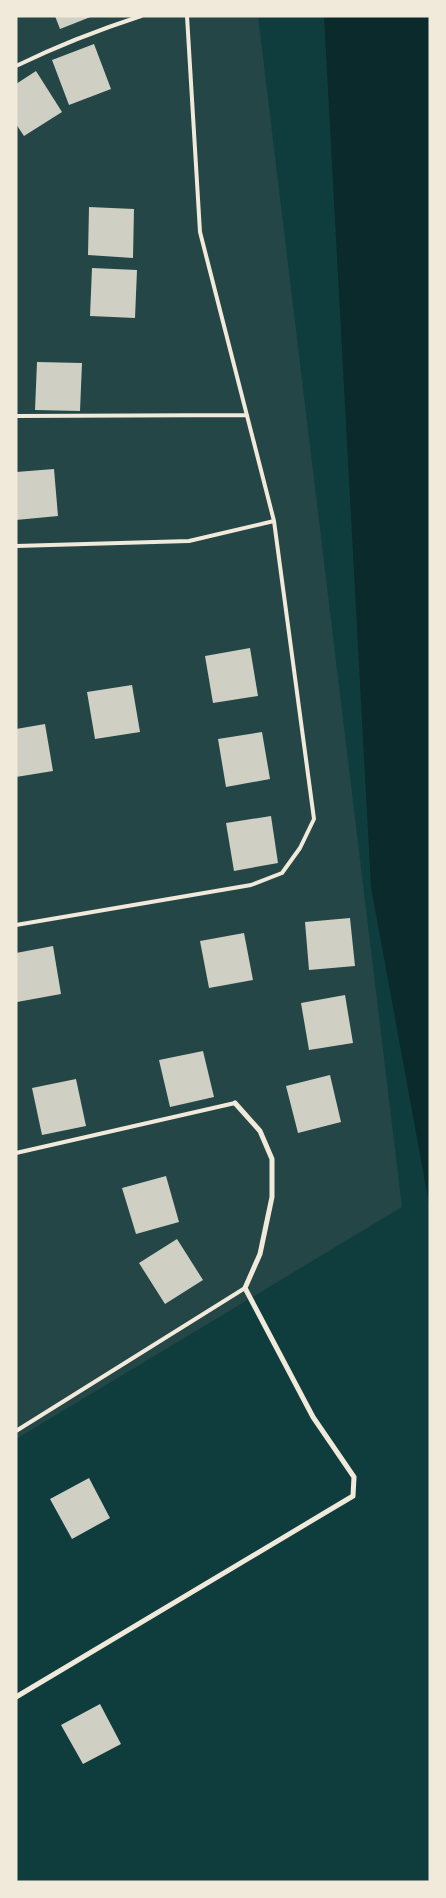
<svg xmlns="http://www.w3.org/2000/svg" width="446" height="1898" viewBox="0 0 446 1898" font-family="Roboto,sans-serif">
	<rect width="100%" height="100%" fill="#0f3d3e"/>
	<!-- green -->
	<path fill="#244646" d="M16 16H258L402 1207 16 1439Z"/>
	<!-- water -->
	<path fill="#0a2a2b" d="M324 16H430V1209L371 887Z"/>
	<!-- building -->
	<path fill="#cfcfc3" d="M55 16H93L60 29Z
		M94 44 111 89 69 105 52 60Z
		M36 71 62 112 24 136 16 124V84Z
		M89 207 134 209 133 258 88 255Z
		M92 268 137 270 135 318 90 316Z
		M37 362 82 363 80 411 35 410Z
		M54 469 58 516 16 520V472Z
		M250 648 258 696 213 703 205 656Z
		M132 685 140 732 95 739 87 692Z
		M45 724 53 771 16 777V729Z
		M262 732 270 779 226 787 218 739Z
		M271 816 278 863 234 871 226 823Z
		M350 918 355 966 309 970 305 922Z
		M244 933 253 980 209 988 200 941Z
		M53 946 61 994 17 1002 16 953Z
		M345 995 353 1043 309 1050 301 1003Z
		M203 1051 214 1097 170 1107 159 1060Z
		M330 1075 341 1122 298 1133 286 1086Z
		M76 1079 86 1126 42 1135 32 1088Z
		M166 1176 179 1222 136 1234 122 1188Z
		M177 1239 203 1280 165 1304 139 1263Z
		M89 1478 110 1518 72 1539 50 1499Z
		M100 1704 121 1744 83 1764 61 1725Z"/>
	<g fill="none" stroke-linecap="round" stroke-linejoin="round">
		<!-- service -->
		<path stroke="#f1e9da" stroke-width="4" d="M16 66C57 46 98 30 141 16
			M16 416 247 415
			M16 546 189 541 274 521
			M16 925 251 885 282 873 300 848 314 819 274 521 200 232 187 16
			M16 1153 235 1103
			M16 1431 245 1288"/>
		<!-- minor -->
		<path stroke="#f1e9da" stroke-width="5" d="M16 1697 353 1496 354 1477 313 1417 245 1288 260 1254 272 1197V1159L260 1131 235 1103"/>
	</g>
	<!-- border -->
	<rect width="446" height="1898" fill="none" stroke="#f1e9da" stroke-width="35"/>
</svg>
